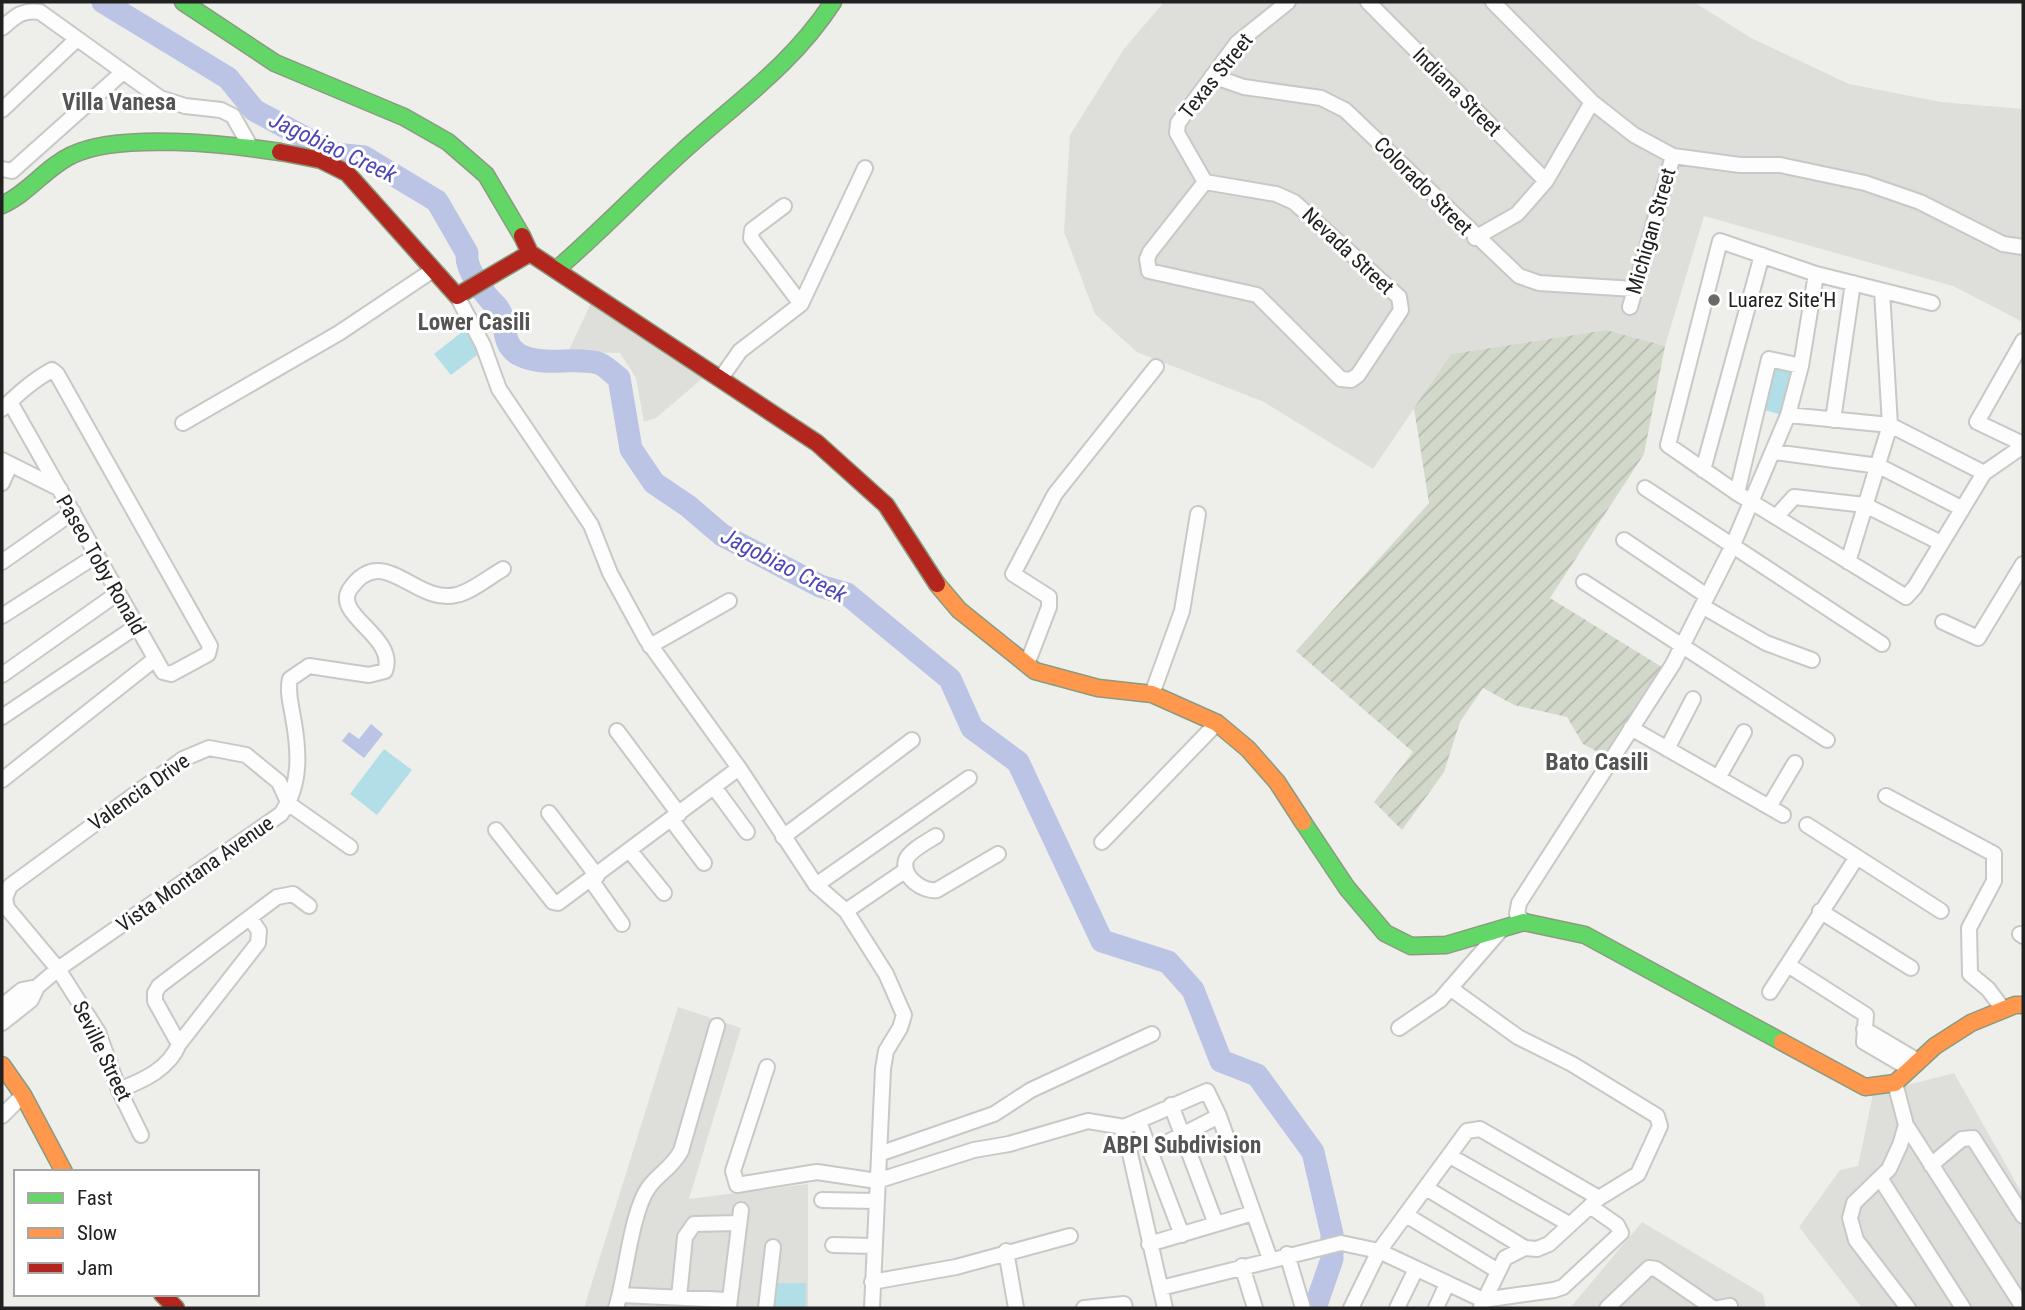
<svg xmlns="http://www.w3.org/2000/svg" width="2025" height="1310" viewBox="0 0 2025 1310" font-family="'Roboto Condensed',sans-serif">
	<defs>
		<pattern id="construction-furrows" width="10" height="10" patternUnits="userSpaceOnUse" patternTransform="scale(1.75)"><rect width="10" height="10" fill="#d2d9cb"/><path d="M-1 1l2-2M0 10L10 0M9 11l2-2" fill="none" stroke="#b4baae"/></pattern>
	</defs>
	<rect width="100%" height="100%" fill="#eeefea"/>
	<!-- residential -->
	<path fill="#dededb" d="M1164 2H1694L1751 38 1849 84 1941 102 2023 109V322L1953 286 1704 216 1665 346 1606 330 1451 354 1373 469 1264 402 1137 352 1095 314 1064 232 1070 135 1124 49Z
		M593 299 704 377 656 418 644 422 636 378 620 353 568 352Z
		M678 1007 741 1028 689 1199 808 1184V1308H584Z
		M1954 1073 2023 1195V1308H1862L1799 1227 1840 1170 1858 1166 1873 1094Z
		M1642 1222 1763 1294 1766 1308H1570Z"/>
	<!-- construction -->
	<path fill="url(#construction-furrows)" d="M1606 330 1665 346 1644 454 1550 598 1665 669 1607 757 1583 744 1567 717 1514 705 1483 688 1460 722 1444 772 1402 830 1374 802 1413 752 1296 651 1429 503 1414 408 1451 354Z"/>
	<!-- pitch -->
	<path fill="#b2dfe7" d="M472 324 489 346 451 375 434 354Z
		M1771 363 1794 369 1783 415 1760 409Z
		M384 749 412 770 377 815 350 794Z
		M773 1283H806V1308H773Z"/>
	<!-- water -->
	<path fill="#bbc4e4" d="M371 724 383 734 364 758 342 741 349 732 359 739Z"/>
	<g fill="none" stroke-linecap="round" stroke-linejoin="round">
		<!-- river -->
		<path stroke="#bbc4e4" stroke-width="23" d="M103 2 228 78 254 110 335 154 364 157 437 201 467 253C465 270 485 295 497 307 509 321 499 342 518 354 543 368 572 356 598 363 605 365 613 374 619 378L631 449 654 483 688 506 722 535 820 586 847 594 950 679 972 728 1018 762 1102 941 1168 962 1193 990 1221 1061 1257 1075 1313 1152 1332 1234V1259L1315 1308"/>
		<defs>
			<path id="street" d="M1368 2 1546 181
				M1493 2 1592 102 1634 135 1673 156 1740 165H1780L1865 183 1920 202 2003 244 2023 247
				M2 28C15 17 22 9 40 12L160 98 185 106 221 110 233 116 250 146
				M1212 76 1244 87 1321 98 1345 110 1519 276 1539 283 1634 289
				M2 110 77 39
				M2 169 12 171 123 72
				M1205 182 1276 194 1294 202 1399 297 1401 310 1358 375 1351 380 1341 379 1257 295 1149 271 1147 259 1150 252Z
				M1205 182 1177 133 1178 123 1237 43 1288 2
				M784 206 752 230 751 238 801 304
				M1475 238 1517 214 1546 181 1592 102
				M457 296 483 345 499 389 591 525 610 573 646 639 739 768 816 885 846 911 886 974 904 1015 900 1028 886 1051 883 1069 872 1308
				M1932 303 1816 274 1720 241 1668 445 1737 493 1906 597 1915 587 1984 473 2023 446
				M1630 307 1673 156
				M2023 341 1977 422 2023 444
				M721 378 740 351 801 304 865 168
				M2 409C17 395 33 380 52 370L57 374 210 646 208 654 171 674 163 672 10 402
				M1788 415 1890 425 1984 473
				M1833 420 1853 283
				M183 423 339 333 433 270
				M1774 452 1879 466 1961 508
				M2 460 60 489
				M1703 470 1762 255
				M2 483 10 465
				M1645 488 1882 644
				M1737 493 1769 359 1801 366
				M1776 517 1794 497 1865 505 1941 543
				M1624 540 1707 596
				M2 562 73 512
				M1848 562 1890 425 1882 291
				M1584 582 1827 740
				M1702 606 1766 643 1812 660
				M2 616 97 555
				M1943 622 1978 638 2023 564
				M650 646 729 601
				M1027 664 1049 607V597L1013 574 1055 494 1156 367
				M2 675 118 593
				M1152 694 1182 611 1198 514
				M2 717 137 626
				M1631 728 1783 815
				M617 731 679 814
				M1667 749 1693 699
				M1718 778 1744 732
				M2 780 155 659
				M714 787 747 832
				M1886 796 1994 854V881L1969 928 1970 974 1988 989 2003 1009
				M1769 807 1795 763
				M549 813 597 876
				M671 819 704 863
				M1807 825 1941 911
				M496 830 553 902 558 903 739 768
				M936 836C928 841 909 851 906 860 901 877 923 892 937 890L998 854
				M783 837 912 740
				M1102 842 1217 723
				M630 851 664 893
				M591 880 622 924
				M816 885 969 778
				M846 911 906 870
				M1820 911 1911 968
				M1524 922 1517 914 1519 903 1673 664 1732 547 1788 415 1801 366 1816 274
				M2020 934 2023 936
				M1788 965 1866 1015 1864 1042 1910 1069
				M1450 988 1518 1037 1572 1064 1657 1116 1660 1126 1638 1174 1599 1198 1549 1244 1537 1249 1525 1248 1505 1258 1481 1307
				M1770 992 1857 857
				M2 1006 22 990 37 987
				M2 1023 31 1000 37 987 58 969 281 814C302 785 299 750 293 717 291 705 287 691 290 679L309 666 369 675 385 671C398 637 332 615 350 589 383 541 415 605 456 595 471 592 489 577 503 569
				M1399 1028 1440 1000 1500 931
				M1864 1029 1918 1061
				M179 1044 155 1001V993L159 986 277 897 293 894 309 906
				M767 1067 733 1171 737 1185 817 1172 877 1181 974 1150 1009 1144 1088 1121 1124 1127 1207 1091 1219 1116 1270 1259
				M1895 1083 1906 1125 1900 1145 1889 1169 1854 1203 1850 1218 1856 1240 1908 1308
				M119 1090C144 1080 169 1069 179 1044L258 943 259 931 250 918
				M1171 1105 1216 1224
				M2 1116 23 1095
				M1139 1122 1182 1235
				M1906 1125 2023 1307
				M1124 1127 1165 1308
				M141 1135 119 1090 98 1032 58 969 7 908 5 898 10 886 183 759 209 748 246 755 279 782 289 804 350 847
				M1150 1151 1219 1116
				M879 1154 994 1114 1031 1090 1152 1034
				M1450 1156 1569 1224
				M1931 1165 1962 1139 1973 1138 2023 1216
				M1880 1178 1963 1308
				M1426 1188 1525 1248
				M822 1200 876 1201
				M1406 1215 1498 1271
				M1149 1244 1253 1213
				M833 1245 874 1246
				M1006 1251 1016 1308
				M1287 1254 1303 1308
				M1242 1266 1255 1308
				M872 1282 956 1267 1070 1236
				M1161 1288 1341 1243 1379 1251 1483 1300 1554 1290 1563 1287 1621 1233 1617 1225 1590 1206
				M620 1295 729 1300
				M679 1297 685 1237 694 1224 739 1223
				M729 1307 741 1210
				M616 1308C626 1277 631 1211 649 1187 659 1173 671 1169 681 1151L717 1026
				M766 1308 773 1247
				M1084 1308 1124 1304 1125 1308
				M1351 1308 1379 1251 1467 1131 1480 1129 1599 1198
				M1397 1308 1416 1269
				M1436 1308 1447 1284
				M1607 1308 1649 1268 1656 1269 1713 1308
				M1719 1308 1730 1306"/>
			<path id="fast" d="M183 2 275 63 404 117 448 142 486 175 522 236
				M2 205C29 193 46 167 72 155 119 132 228 144 280 152
				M557 269C600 232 640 190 682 152 737 102 792 65 833 2
				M1303 822 1347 888 1385 933 1411 946 1446 945 1524 922 1585 935 1782 1042"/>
			<path id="slow" d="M937 584 959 610 1035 671 1098 688 1152 694 1217 723 1248 749 1277 782 1303 822
				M1782 1042 1865 1087 1895 1083 1935 1046 1971 1023 2015 1005H2023
				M2 1065 23 1095 64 1172"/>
			<path id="jam" d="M280 152 321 160 347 173 457 296 530 253
				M522 236 530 253 817 443 886 505 937 584
				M162 1294 176 1308"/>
		</defs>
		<!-- street casing -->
		<use href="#street" stroke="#c8c8c6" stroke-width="18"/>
		<!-- fast casing -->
		<use href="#fast" stroke="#8a9b80" stroke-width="19"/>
		<!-- slow casing -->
		<use href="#slow" stroke="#8a9b80" stroke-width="19"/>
		<!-- jam casing -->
		<use href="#jam" stroke="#8a9b80" stroke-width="19"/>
		<!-- street -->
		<use href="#street" stroke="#fcfdfc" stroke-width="14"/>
		<!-- fast -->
		<use href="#fast" stroke="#63d668" stroke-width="16"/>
		<!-- slow -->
		<use href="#slow" stroke="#ff974d" stroke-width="16"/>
		<!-- jam -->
		<use href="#jam" stroke="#b3261e" stroke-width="16"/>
	</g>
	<!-- markers -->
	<circle fill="#696967" stroke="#fff" stroke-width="2.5" cx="1714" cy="300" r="7"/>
	<g text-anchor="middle" stroke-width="6" stroke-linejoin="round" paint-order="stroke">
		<!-- street labels -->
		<g font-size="21" fill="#212121" stroke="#fff">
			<text transform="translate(1216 76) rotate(-51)" y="7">Texas Street</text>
			<text transform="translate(1457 92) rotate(45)" y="7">Indiana Street</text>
			<text transform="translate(1423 186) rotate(45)" y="7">Colorado Street</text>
			<text transform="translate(1651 231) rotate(-74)" y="7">Michigan Street</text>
			<text transform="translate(1348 251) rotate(43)" y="7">Nevada Street</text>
			<text transform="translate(101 565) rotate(60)" y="7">Paseo Toby Ronald</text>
			<text transform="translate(139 792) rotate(-35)" y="7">Valencia Drive</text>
			<text transform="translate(195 874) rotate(-35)" y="7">Vista Montana Avenue</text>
			<text transform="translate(102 1051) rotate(64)" y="7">Seville Street</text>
		</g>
		<!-- poi labels -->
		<g font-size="21" fill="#212121" stroke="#fff" text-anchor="start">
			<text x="1728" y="307">Luarez Site'H</text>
		</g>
		<!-- neighbourhood labels -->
		<g font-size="23" font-weight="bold" fill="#545454" stroke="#fff">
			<text x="119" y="110">Villa Vanesa</text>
			<text x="474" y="330">Lower Casili</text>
			<text x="1182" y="1153">ABPI Subdivision</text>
		</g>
		<!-- water labels -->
		<g font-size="23" font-style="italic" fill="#4f46b8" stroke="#fff">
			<text transform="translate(333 147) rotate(25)" y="8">Jagobiao Creek</text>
			<text transform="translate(784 565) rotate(27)" y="8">Jagobiao Creek</text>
		</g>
		<!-- quarter labels -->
		<g font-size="24" font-weight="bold" fill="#545454" stroke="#fff">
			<text x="1597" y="770">Bato Casili</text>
		</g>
	</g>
	<!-- border -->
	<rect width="2025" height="1310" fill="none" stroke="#212121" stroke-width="7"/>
	<!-- legend -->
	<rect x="14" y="1170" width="245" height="126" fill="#ffffff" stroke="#a6a6a6" stroke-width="2"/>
	<rect x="28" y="1193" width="35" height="10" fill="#63d668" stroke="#a6a6a6" stroke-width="2"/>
	<text x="77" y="1205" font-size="21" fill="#212121">Fast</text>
	<rect x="28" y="1228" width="35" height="10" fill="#ff974d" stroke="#a6a6a6" stroke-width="2"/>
	<text x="77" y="1240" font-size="21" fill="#212121">Slow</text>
	<rect x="28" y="1263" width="35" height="10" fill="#b3261e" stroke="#a6a6a6" stroke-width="2"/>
	<text x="77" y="1275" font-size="21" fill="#212121">Jam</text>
</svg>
